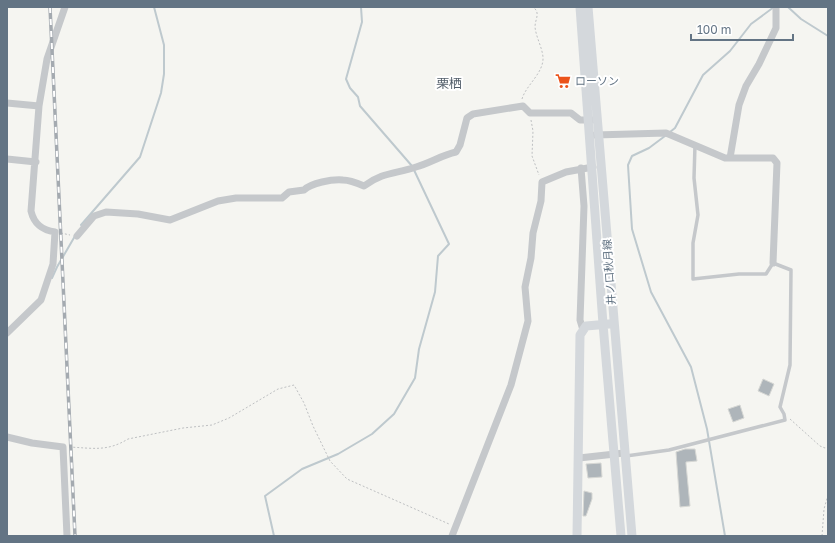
<svg xmlns="http://www.w3.org/2000/svg" width="835" height="543" viewBox="0 0 835 543" font-family="'Golos Text','Noto Sans JP',sans-serif">
	<rect width="100%" height="100%" fill="#f5f5f1"/>
	<g fill="none" stroke-linecap="round" stroke-linejoin="round">
		<!-- stream -->
		<path stroke="#bec9ce" stroke-width="2" d="M361 7 362 22 346 79 350 88 358 97 360 106 412 166
			M788 7 801 19 828 36
			M670 132 675 128 703 75 730 51 751 24 774 7
			M665 136 649 148 632 156 628 165 632 229 651 292 691 367 707 429 725 536
			M81 225 140 157 161 93 164 74V45L154 7
			M52 278 57 267 75 236
			M274 536 265 496 302 469 338 454 372 434 394 414 415 378 419 349 435 292 438 256 449 244 414 170"/>
	</g>
	<!-- building -->
	<path fill="#aeb5ba" stroke="#d6d7d4" d="M763 379 774 384 769 396 758 391Z
		M740 405 744 418 733 422 728 409Z
		M685 449H695L697 461 686 462V464L690 506 680 507 676 452Z
		M601 463 602 477 588 478 586 464Z
		M584 491 592 493V499L586 516H583Z"/>
	<g fill="none" stroke-linecap="round" stroke-linejoin="round">
		<!-- path -->
		<path stroke="#bec0c2" stroke-width="1" stroke-dasharray="2 2" stroke-linecap="butt" d="M522 99C526 85 544 73 543 57 542 47 536 37 535 27 535 19 541 13 533 7
			M531 120 533 131 532 156 539 175
			M61 233 70 235
			M790 419 820 446 825 448 828 447
			M69 447C92 448 107 452 128 439L183 428 212 425 229 418 278 389 294 385 304 403 313 426 330 461 347 479 449 524
			M822 536 824 509 828 495"/>
		<!-- lane -->
		<path stroke="#c5c8cb" stroke-width="3.5" d="M626 456 669 450 785 420 784 414 780 407 790 365 791 270 773 263 766 274H739L693 279V243L698 215 694 178 695 145"/>
		<!-- street -->
		<path stroke="#c5c8cb" stroke-width="7" d="M7 103 39 106
			M595 135 666 133 725 158H773L777 163 773 263
			M730 158 739 105 746 86 759 64 776 28V7
			M7 159 36 162
			M581 168 584 206 580 320 583 330
			M77 236 94 216 106 212 138 214 170 220 218 201 236 198H282L289 192 304 190C311 183 332 179 343 180 350 180 357 183 364 186 383 172 395 174 416 167 430 163 442 155 456 152L460 145 467 118 473 114 523 106 530 113H571L580 120H592
			M7 333 41 300 53 264 55 232C42 230 34 224 31 211L39 106 47 59 65 7
			M7 437 32 443 63 447 67 536
			M579 458 624 453
			M452 536 511 385 528 321 525 287 531 258 533 233 541 201 542 182 566 172 593 167"/>
		<!-- secondary -->
		<path stroke="#d4d8dc" stroke-width="9" d="M580 7 603 324 621 536
			M588 7 632 536
			M577 536 580 335 586 326 609 324"/>
		<defs>
			<path id="rail" d="M50 7 75 536"/>
		</defs>
		<!-- rail casing -->
		<use href="#rail" stroke="#a4aab0" stroke-width="3.5"/>
		<!-- rail -->
		<use href="#rail" stroke="#fff" stroke-width="2" stroke-dasharray="6" stroke-linecap="butt"/>
	</g>
	<!-- icons -->
	<defs>
		<symbol id="supermarket-bare" viewBox="-9 -9 18 18"><path d="M-6-5.5h2.5l.6 2H6L4.5 2H-2.5L-4.4-4H-6ZM-1.5 3.2a1.3 1.3 0 1 0 .1 0ZM3 3.2a1.3 1.3 0 1 0 .1 0Z" fill="#eb531b" stroke="#fff" stroke-width="2.5" paint-order="stroke"/></symbol>
	</defs>
	<g fill-rule="evenodd">
		<use href="#supermarket-bare" x="552" y="70" width="22" height="22"/>
	</g>
	<g text-anchor="middle" stroke-width="4" stroke-linejoin="round" paint-order="stroke">
		<!-- poi labels -->
		<g font-size="11" fill="#637484" stroke="#fff" text-anchor="start">
			<text x="575" y="85">ローソン</text>
		</g>
		<!-- street labels -->
		<g font-size="11" fill="#637484" stroke="#fff">
			<text transform="translate(609 272) rotate(-94)" y="4">井ノ口秋月線</text>
		</g>
		<!-- quarter labels -->
		<g font-size="13" fill="#515d69" stroke="#fff">
			<text x="449" y="88">栗栖</text>
		</g>
	</g>
	<!-- border -->
	<rect width="835" height="543" fill="none" stroke="#637484" stroke-width="16"/>
	<!-- scale -->
	<path d="M691 34v6h102v-6" fill="none" stroke="#637484" stroke-width="2"/>
	<text x="697" y="34" font-size="12" fill="#637484" stroke="#ffffff" stroke-width="3" paint-order="stroke">100 m</text>
</svg>
